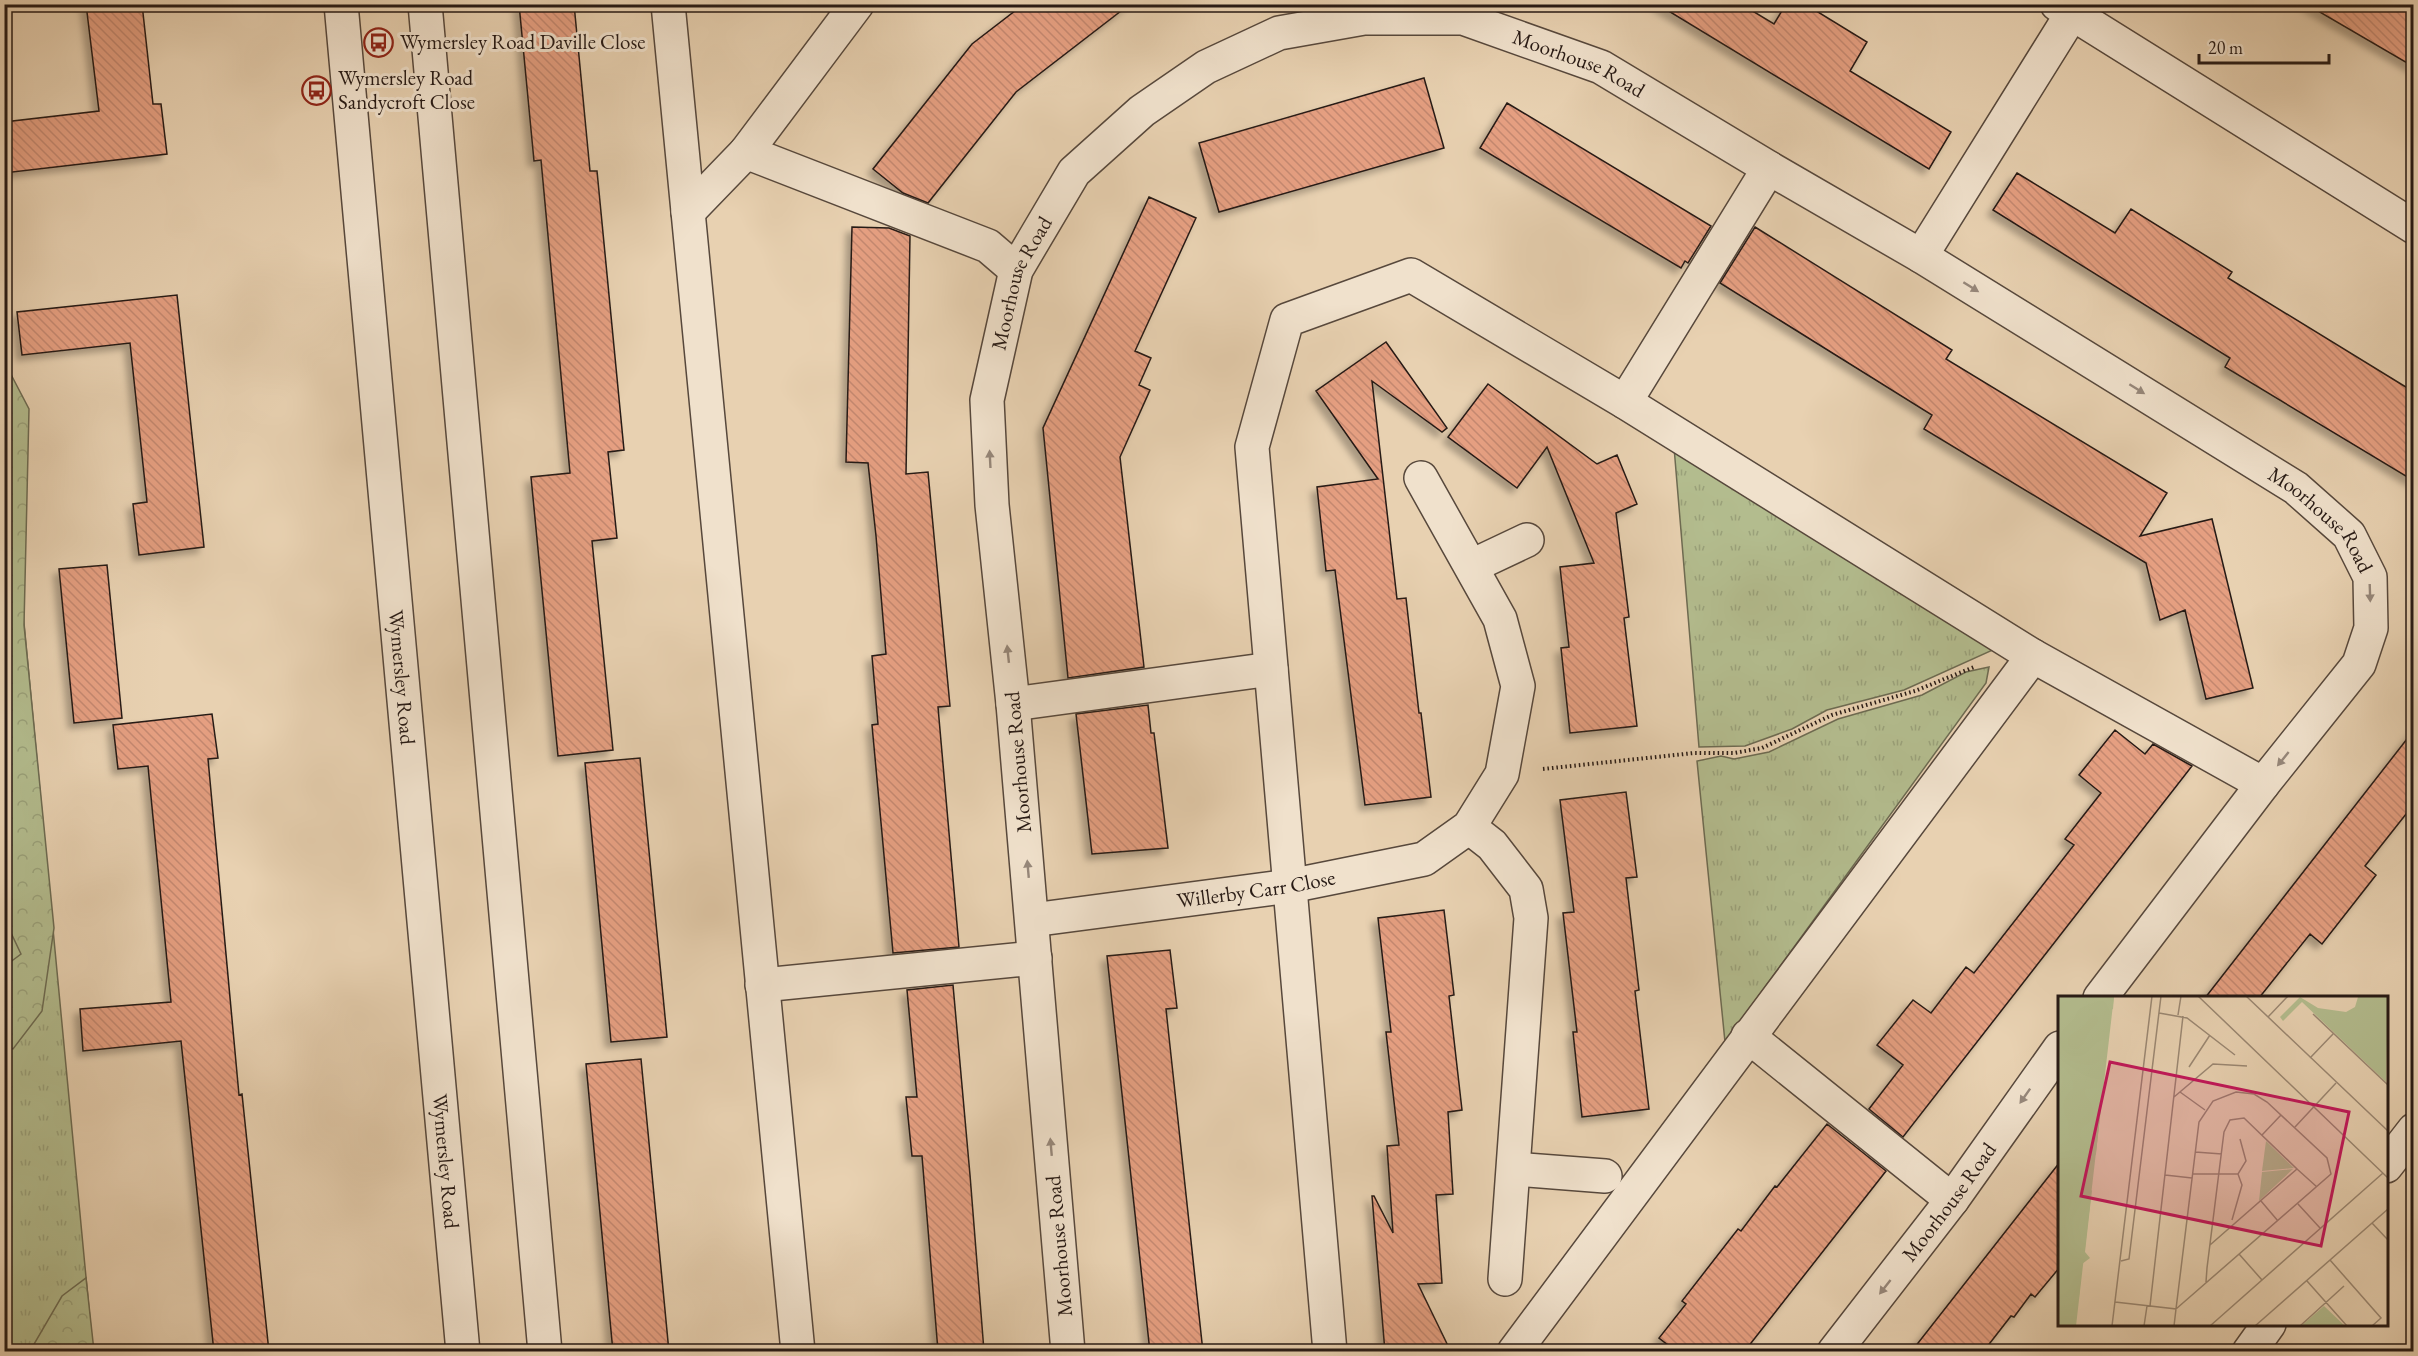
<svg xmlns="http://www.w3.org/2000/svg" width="2418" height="1356" viewBox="0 0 2418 1356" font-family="'EB Garamond',serif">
	<defs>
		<pattern id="grass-tufts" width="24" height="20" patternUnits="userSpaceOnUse" patternTransform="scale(1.5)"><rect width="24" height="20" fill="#b3bc8e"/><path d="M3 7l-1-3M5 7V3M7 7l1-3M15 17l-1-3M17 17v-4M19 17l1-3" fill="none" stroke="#9aa17a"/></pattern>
		<pattern id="forest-crowns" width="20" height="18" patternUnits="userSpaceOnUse" patternTransform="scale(1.5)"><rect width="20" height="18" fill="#b3bc8e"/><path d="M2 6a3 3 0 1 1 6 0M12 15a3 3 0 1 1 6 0" fill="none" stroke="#9aa17a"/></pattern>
		<pattern id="building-back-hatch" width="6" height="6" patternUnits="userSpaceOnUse" patternTransform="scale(1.5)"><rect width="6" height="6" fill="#e59f81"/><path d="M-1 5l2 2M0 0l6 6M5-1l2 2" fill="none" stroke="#c4886f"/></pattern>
		<filter id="shadow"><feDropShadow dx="-5.5" dy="5.5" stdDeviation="3" flood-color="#0004"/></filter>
	</defs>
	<rect width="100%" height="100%" fill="#e8d1b1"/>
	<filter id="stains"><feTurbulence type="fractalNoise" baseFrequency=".00333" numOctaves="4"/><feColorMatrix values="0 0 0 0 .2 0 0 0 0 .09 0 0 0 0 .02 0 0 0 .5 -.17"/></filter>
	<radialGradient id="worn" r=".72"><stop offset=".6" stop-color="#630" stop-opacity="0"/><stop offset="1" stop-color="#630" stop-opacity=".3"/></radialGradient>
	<!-- grass -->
	<path fill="url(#grass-tufts)" stroke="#6d6b52" stroke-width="1.5" d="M4 412 93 1351H5Z
		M1674 447 1995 649 1904 690 1827 710 1792 729 1745 746 1699 747Z
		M1989 667 1986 683 1725 1042 1697 761 1721 756 1734 759 1769 752 1838 719 1922 695 1966 672Z"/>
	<!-- forest -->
	<path fill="url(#forest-crowns)" stroke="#6d6b52" stroke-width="1.5" d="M5 363 29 409 24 625 54 928 42 1011 13 1049 5 1047V966L21 954 4 918Z
		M86 1278 94 1351H30L62 1296Z"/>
	<!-- building -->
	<path fill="url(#building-back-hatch)" stroke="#271a15" stroke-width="1.5" filter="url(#shadow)" d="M86 4H142L153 104H161L167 154 4 173V122L99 111Z
		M519 4H574L590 171H597L624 450 608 452 617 538 592 541 613 750 558 756 531 477 570 473 541 160 534 161Z
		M1024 4H1130L1016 92 928 203 903 193 873 169 972 44Z
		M1657 4H1741L1774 24 1786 4H1805L1867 42 1850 71 1951 132 1929 169Z
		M2306 4H2414V67Z
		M1424 78 1444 148 1219 212 1199 143Z
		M1507 103 1711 226 1688 263 1685 261 1681 268 1480 148Z
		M2017 173 2115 233 2131 209 2232 272 2228 278 2414 392V481L2225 367 2230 358 1993 210Z
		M1149 197 1196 218 1135 351 1151 358 1139 385 1150 390 1120 457 1144 667 1068 678 1043 428Z
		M852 227 889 228 910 236 906 474 928 472 950 706 938 707 959 947 893 953 872 725 878 724 872 656 886 654 876 536 868 463 846 462Z
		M1755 227 1952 350 1946 359 2167 493 2140 536 2212 519 2253 688 2206 699 2185 610 2160 620 2146 563 1924 429 1932 415 1720 283Z
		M177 295 204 547 139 555 133 504 147 502 130 343 22 355 17 312Z
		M1386 342 1447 428 1442 432 1372 381 1397 599 1406 598 1419 713H1421L1431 797 1365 805 1335 570 1326 571 1317 487 1378 479 1316 391Z
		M1488 384 1597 464 1617 455 1637 504 1616 513 1629 617 1624 618 1637 726 1570 733 1561 648 1569 647 1560 567 1594 563 1547 447 1517 488 1448 437Z
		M107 565 122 718 74 723 59 569Z
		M1148 705 1151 733H1154L1168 848 1092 854 1076 714Z
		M212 714 218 758 208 759 239 1095 242 1094 269 1352H214L181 1041 83 1051 80 1009 171 1002 148 766 118 769 113 725Z
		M2115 730 2145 754 2153 744 2192 766 1903 1137 1869 1109 1903 1065 1877 1045 1913 1000 1931 1013 1966 967 1974 973 2074 845 2065 839 2101 793 2079 775Z
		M2414 730V804L2365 866 2376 875 2322 944 2310 934 2259 998H2205Z
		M640 758 667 1037 611 1042 585 763Z
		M1626 792 1637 877 1626 878 1639 990 1635 991 1649 1109 1582 1117 1573 1032H1577L1563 913 1574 912 1560 800Z
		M1444 910 1454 995 1449 996 1462 1110 1448 1112 1453 1194 1436 1195 1442 1283 1418 1284 1451 1352H1385L1372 1196H1374L1393 1233 1387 1146 1399 1145 1386 1032H1391L1378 918Z
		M1170 950 1177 1008 1166 1009 1203 1352H1150L1107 956Z
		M953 985 970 1175 984 1351H938L922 1156H912L906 1097H917L907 990Z
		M641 1059 669 1352H613L586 1064Z
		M1827 1124 1886 1171 1744 1352H1677L1659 1338 1686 1304 1682 1301 1738 1229 1741 1231 1775 1186 1777 1187Z
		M2060 1162V1267L2035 1297 2031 1294 2014 1317 2011 1316 1983 1352H1911Z"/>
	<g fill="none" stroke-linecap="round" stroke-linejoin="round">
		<defs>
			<g id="minor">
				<path id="s1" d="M341 4 463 1352"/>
				<path d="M425 4 545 1352"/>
				<path d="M668 4 798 1352"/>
				<path d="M2057 4 2414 227"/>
				<path d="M746 152 988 246 1016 270"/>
				<path d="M688 212 746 152 857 4"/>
				<path d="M1921 256 2078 4"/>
				<path d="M1625 402 1769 168"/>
				<path d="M1472 566 1527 540"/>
				<path d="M2033 656 2263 784"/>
				<path d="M1013 704 1271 669"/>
				<path d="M1469 827 1492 845 1526 889 1531 918 1505 1279"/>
				<path id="s2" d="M1032 920 1290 886 1424 859 1469 827 1502 774 1518 686 1500 619 1421 478"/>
				<path d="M762 985 1035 958"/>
				<path d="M1748 1036 1952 1200"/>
				<path d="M2386 1166 2414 1130"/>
				<path d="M1514 1169 1605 1176"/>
				<path id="s3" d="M1068 1352 1013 704 992 505 987 400 1016 270 1074 172 1142 111 1206 67 1279 33 1364 18H1463L1601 67 1769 168 1921 256 2296 488 2349 535 2370 577 2371 628 2359 664 2263 784 2100 998"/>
				<path d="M1330 1352 1252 447 1287 320 1411 275 1625 402 2033 656 1514 1352"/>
				<path id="s4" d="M1834 1352 1952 1200 2060 1048"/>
				<path d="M2249 1352 2269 1324"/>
			</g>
		</defs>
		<!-- minor casing -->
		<use href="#minor" stroke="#57483c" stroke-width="36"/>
		<!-- path -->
		<path stroke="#271a15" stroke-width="4" stroke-dasharray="1.5 3" stroke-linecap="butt" d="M1543 769 1694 753H1734L1762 748 1832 715 1915 691 1974 667"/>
		<!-- minor -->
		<use href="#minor" stroke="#f0e1cc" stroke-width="33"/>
	</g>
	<!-- one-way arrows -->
	<defs><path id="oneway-solid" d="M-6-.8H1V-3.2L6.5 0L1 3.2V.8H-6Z" transform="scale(1.5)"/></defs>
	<g fill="#96877a">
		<use href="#oneway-solid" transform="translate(1971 287) rotate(32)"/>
		<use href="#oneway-solid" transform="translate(2137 389) rotate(32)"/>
		<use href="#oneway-solid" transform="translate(990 459) rotate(-93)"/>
		<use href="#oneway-solid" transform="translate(2370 593) rotate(88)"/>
		<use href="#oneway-solid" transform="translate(1008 654) rotate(-96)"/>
		<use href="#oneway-solid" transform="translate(2283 759) rotate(129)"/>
		<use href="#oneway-solid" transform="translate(1028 869) rotate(-95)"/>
		<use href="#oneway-solid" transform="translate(2025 1096) rotate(125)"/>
		<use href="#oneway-solid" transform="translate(1051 1147) rotate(-95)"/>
		<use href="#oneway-solid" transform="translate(1885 1287) rotate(128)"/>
	</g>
	<!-- icons -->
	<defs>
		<symbol id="bus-ring" viewBox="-11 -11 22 22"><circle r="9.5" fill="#f0e1cc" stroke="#8f2418" stroke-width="1.5"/><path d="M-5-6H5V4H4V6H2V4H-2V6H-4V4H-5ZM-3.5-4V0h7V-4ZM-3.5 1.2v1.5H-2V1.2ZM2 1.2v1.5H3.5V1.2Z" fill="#8f2418"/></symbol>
	</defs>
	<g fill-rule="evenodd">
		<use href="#bus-ring" x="362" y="26" width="33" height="33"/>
		<use href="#bus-ring" x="300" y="74" width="33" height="33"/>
	</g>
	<g text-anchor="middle" stroke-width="6" stroke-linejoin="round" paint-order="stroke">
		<!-- poi labels -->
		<g font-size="21" fill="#271a15" stroke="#f0e1cc" text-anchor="start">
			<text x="400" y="49">Wymersley Road Daville Close</text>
			<text x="338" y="85">Wymersley Road<tspan x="338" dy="24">Sandycroft Close</tspan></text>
		</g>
		<!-- street labels -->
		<g font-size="21" fill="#271a15" stroke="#f0e1cc">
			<text dy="7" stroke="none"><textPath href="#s3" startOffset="1762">Moorhouse Road</textPath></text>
			<text dy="7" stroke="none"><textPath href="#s3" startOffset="1078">Moorhouse Road</textPath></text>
			<text dy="7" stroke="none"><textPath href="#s3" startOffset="2637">Moorhouse Road</textPath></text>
			<text dy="7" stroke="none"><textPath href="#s1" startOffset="676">Wymersley Road</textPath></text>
			<text transform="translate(1018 762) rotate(-95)" y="7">Moorhouse Road</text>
			<text dy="7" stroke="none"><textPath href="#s2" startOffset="226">Willerby Carr Close</textPath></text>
			<text dy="7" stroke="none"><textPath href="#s1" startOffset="1162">Wymersley Road</textPath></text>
			<text dy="7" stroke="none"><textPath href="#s4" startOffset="189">Moorhouse Road</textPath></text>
			<text transform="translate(1059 1246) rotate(-95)" y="7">Moorhouse Road</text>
		</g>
	</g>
	<!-- overview -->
	<g transform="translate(2058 996)">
		<rect width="330" height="330" fill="#e8d1b1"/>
		<path d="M0 0H56L18 330H0ZM330 0 328 86 244 6 225 25 222 21 242 1 260 12 288 16 297 11 300 1ZM208 145 236 172 204 175ZM235 173 201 205 204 176ZM266 310 287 330H243Z" fill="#b3bc8e"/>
		<path d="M32 0H56L55 13 48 15 45 23 46 36 40 39 30 25 32 14 28 5ZM28 28 35 43 26 57 15 58 22 31ZM12 61H20L23 69 0 102V78ZM42 64 45 73 35 120 26 129 15 123 13 138 4 139 1 134 0 120 5 115 2 109 9 102 15 103 27 87 35 65ZM44 100 38 158 24 177 25 168 34 160 30 144 36 134 33 127 39 122ZM34 194 27 256 32 262 24 268 21 301 16 293 11 300 0 302V251L8 237 6 230 11 228 18 205Z" fill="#b3bc8e"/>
		<path fill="none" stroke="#9b8873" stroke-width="1.5" d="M140 0 330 182M188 0 330 135M101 17 129 22 177 59M255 18 330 89M120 19 123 0M210 21 230 0M252 62 275 38M131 71 152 39M122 96 147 114M178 96 196 98 209 106 269 162 273 178 118 313 141 126 155 105ZM116 101 155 68 189 70M237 131 278 87M204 139 223 119M137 156 164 158M239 173 259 191M135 178H180L188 165 182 143M107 179 134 182M203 205 220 225M240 208 262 232M174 224 184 189 180 178M314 227 330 244M181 258 204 284M272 264 323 322 314 330M63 265 71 263 103 0M249 285 289 330M148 286 149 272 166 136 172 124 186 122 239 173 152 249M57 306 118 313 116 330M92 310 125 20M54 330 94 0M86 330 89 310M152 330 325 177M197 330 330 213M242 330 286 290"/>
		<path fill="#c2185b" fill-opacity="0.15" stroke="#c2185b" stroke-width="3" d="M52 66 291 116 263 250 23 200Z"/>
		<rect width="330" height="330" fill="none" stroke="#271a15" stroke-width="3"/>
	</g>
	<!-- margin -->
	<rect width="2418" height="1356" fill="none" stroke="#e8d1b1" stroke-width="24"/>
	<rect x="6" y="6" width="2406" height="1344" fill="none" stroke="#271a15" stroke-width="3"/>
	<rect x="12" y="12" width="2394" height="1332" fill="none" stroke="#271a15" stroke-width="1.5"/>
	<!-- scale -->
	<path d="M2199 54v9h130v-9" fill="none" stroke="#271a15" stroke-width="3"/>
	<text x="2208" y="54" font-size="18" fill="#271a15" stroke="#f0e1cc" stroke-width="4.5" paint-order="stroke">20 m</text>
	<rect width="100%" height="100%" filter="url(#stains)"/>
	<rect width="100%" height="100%" fill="url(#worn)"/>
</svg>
